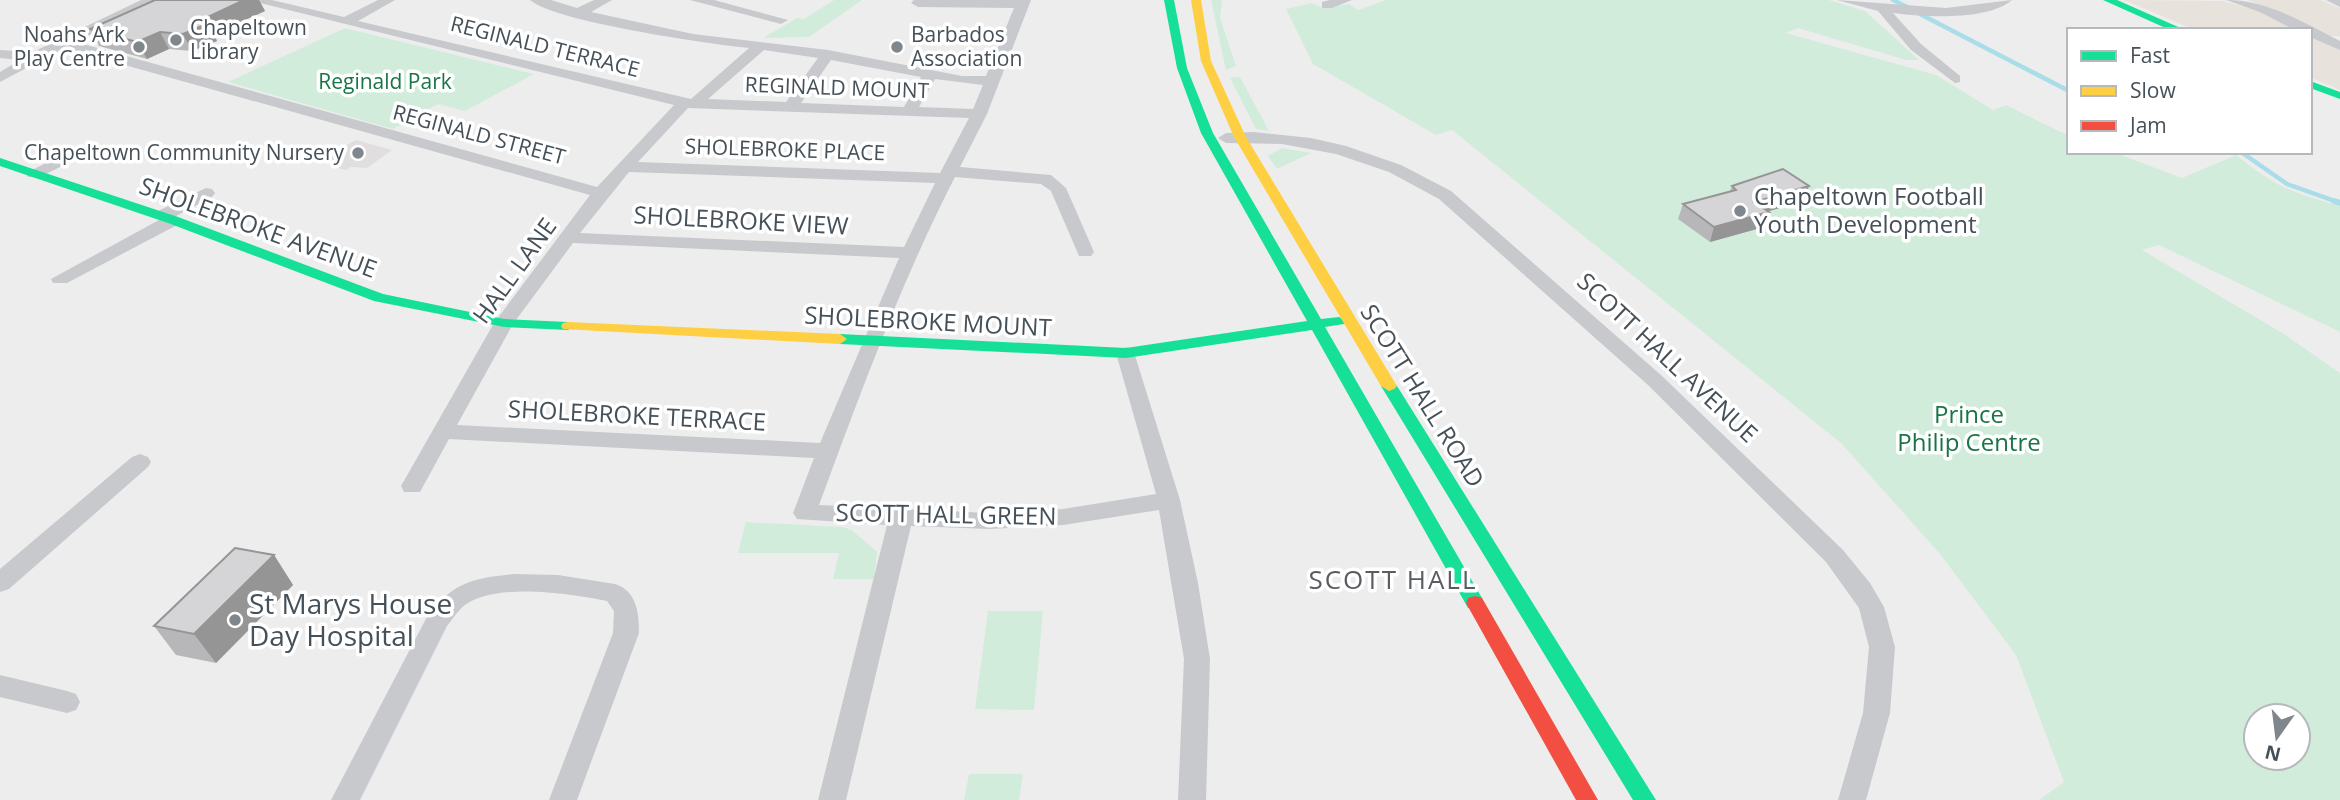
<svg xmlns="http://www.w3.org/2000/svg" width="2340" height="800" viewBox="0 0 2340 800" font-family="'Open Sans',sans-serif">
	<rect width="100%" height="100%" fill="#eeeded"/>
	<!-- commercial -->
	<path fill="#e7e3dc" d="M2124 0 2222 1 2258 10 2299 30H2195Z
		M2248 0H2320L2340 8V36H2329Z
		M2310 35 2340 50V90L2310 77Z"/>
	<!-- education -->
	<path fill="#e0dede" d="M356 140 392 150 367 168 351 167 346 170 334 167 339 163 322 158Z"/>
	<!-- green -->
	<path fill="#d2ecdb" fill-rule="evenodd" d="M834 0H862L809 37 763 38 797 18 804 19Z
		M1211 0H1222L1220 18 1236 66 1226 70Z
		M1386 0H1829L1865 11 1919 60H1906L1798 28 1786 33 1936 75 1993 110 2006 105 2069 136V152H2113L2182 178 2236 155C2276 187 2290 192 2340 206V332L2159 245 2142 250 2284 334 2340 373V800H2039L2064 782 2016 655 1940 554 1842 444 1452 130 1436 135 1313 64 1286 9 1311 3 1324 8 1350 4 1358 10ZM2256 716H2298V758H2256Z
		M345 28 534 74 465 111 438 104 393 129 228 82Z
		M1240 77 1269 131 1256 129 1230 78Z
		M1282 148 1311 153 1277 169 1268 156Z
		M746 522 842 527 852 530 877 552 874 579H833L839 553H738Z
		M988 611H1043L1034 710 975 709Z
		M969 774H1023L1019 800H964Z"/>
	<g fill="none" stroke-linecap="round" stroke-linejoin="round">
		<!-- stream-far1 -->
		<path stroke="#a8dde9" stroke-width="4.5" d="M1893 0 1909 8
			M1918 13 2069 91
			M2241 152 2287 184 2340 203"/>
		<!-- stream -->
		<path stroke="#a8dde9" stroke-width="6" d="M2334 201 2340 203"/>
		<!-- street -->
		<path fill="#c7c9cc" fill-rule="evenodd" d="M141 0H159L76 42 597 187 674 105 248 0H272L344 17 378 0H395L358 21 691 99 749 48C710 44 555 22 530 0H551L577 8 594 0H612L591 12 693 34 828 50 962 76H986L1014 8 918 7 911 3 914 0H1031L987 114 960 167 1051 175 1066 188 1094 252 1091 256H1079L1051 191 1041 184 955 177C901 282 860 394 819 505L989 513 1063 509 1156 494 1116 353 1126 347 1133 349 1180 500 1198 583 1210 659 1206 800H1178L1184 659 1159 510 1063 525 989 529 911 526 846 800H818L887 525 797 519 793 513 814 458 449 439 420 492H404L401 486 494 323 590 195 64 48 0 82V72L20 60 0 58V50L33 52ZM764 50 818 58 786 102 708 99ZM831 60 921 77 904 107 801 103ZM935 79 983 85 973 109 919 107ZM688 108 969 118 940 173 638 162ZM629 172 935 183 904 247 580 233ZM573 243 899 258 820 443 457 425 513 324Z
			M690 0H714L788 20 781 24Z
			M1330 0H1352L1332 8H1322V2Z
			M1837 0 1946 8 2012 0C1988 21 1923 17 1893 13L1921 44 1960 76V82L1955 83 1911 50 1878 11Z
			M2226 0C2269 0 2303 23 2340 41V50L2310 37V30H2295L2260 12Z
			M2326 0H2340V7Z
			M1254 132 1311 138 1346 146 1401 165 1451 191 1662 376 1843 550 1870 583 1884 607 1895 647 1890 713 1866 800H1838L1863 713 1869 647 1859 608 1826 562 1648 385 1439 199 1389 172 1336 154 1282 144 1226 143 1218 138 1226 133Z
			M74 149 82 154 80 157 40 177H28L26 173Z
			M206 188 212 189 215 193 212 197 176 216 182 220 179 224 67 283H53L51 279 159 220 153 216 156 212Z
			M140 454 148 457 151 462 148 467 9 589 0 592V569L132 457Z
			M515 574 558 575 615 584C637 591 639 613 639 633L577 800H549L613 633 614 611 607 601C572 594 496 582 465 605 458 610 453 619 447 626L360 800H331L429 613C456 581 475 578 515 574Z
			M0 675 67 691 76 694 80 702 76 710 67 713 0 697Z"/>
		<!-- fast -->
		<path fill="#16e098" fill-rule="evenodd" d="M1164 0H1174L1187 68 1213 133 1321 319 1339 317 1346 321 1344 324 1325 327 1482 598 1484 603 1482 608 1475 610 1468 608 1312 330 1126 358 840 344 833 339 840 334 1126 348 1307 321 1201 133 1177 68Z
			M2103 0H2117L2185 30H2170Z
			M2310 81 2340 92V99L2310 88Z
			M0 158 178 217 383 294 504 319 568 322 575 326 568 330 504 327 374 301 168 223 0 166Z
			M1389 381 1397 386 1656 800H1633L1381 386Z"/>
		<!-- slow -->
		<path fill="#ffcf43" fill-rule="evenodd" d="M1191 0H1201L1211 61 1246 137 1397 386 1394 389 1389 391 1381 386 1234 137 1201 61Z
			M568 322 840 334 847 339 840 344 563 329 561 326 563 323Z"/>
		<!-- jam -->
		<path fill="#f24e42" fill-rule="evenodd" d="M1475 596 1482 598 1598 800H1576L1466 603 1468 598Z"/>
	</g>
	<!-- wall -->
	<path fill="#b7b7b9" d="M155 0H259L265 11 214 34 217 41 192 51 169 49 147 59 99 46 90 29Z
		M1732 186H1809L1804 201 1768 211 1764 227 1710 242 1678 219 1683 204 1730 191Z
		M274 555 293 585 216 663 176 655 154 626Z"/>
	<!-- shaded-wall -->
	<path fill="#959596" d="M244 0H259L265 11 214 34 217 41 192 51 183 34 199 21Z
		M160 32 169 49 147 59 137 42Z
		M1809 186 1804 201 1749 217 1754 202Z
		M1769 212 1764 227 1710 242 1714 227Z
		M274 555 293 585 216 663 194 634Z"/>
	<!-- building -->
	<path fill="#d5d5d7" stroke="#959596" stroke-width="2" d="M155 0H244L199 21 209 23 183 34 160 32 137 42 90 29Z
		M1783 169 1809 186 1754 202 1769 212 1714 227 1683 204 1736 190 1732 186Z
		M235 548 274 555 194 634 154 626Z"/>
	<!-- markers -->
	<g fill="#80878c" stroke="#fff" stroke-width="2.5">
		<circle cx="176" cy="40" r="7"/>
		<circle cx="139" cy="47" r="7"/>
		<circle cx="897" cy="47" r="7"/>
		<circle cx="358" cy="153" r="7"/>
		<circle cx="1740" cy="211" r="7"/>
		<circle cx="235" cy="620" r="7"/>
	</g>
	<g text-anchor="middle" stroke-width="7" stroke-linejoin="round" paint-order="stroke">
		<!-- far-poi labels -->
		<g font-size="21" fill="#455058" stroke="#fff" text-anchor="start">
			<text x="190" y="35">Chapeltown<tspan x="190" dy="24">Library</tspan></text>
			<text x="125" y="42" text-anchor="end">Noahs Ark<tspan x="125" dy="24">Play Centre</tspan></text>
			<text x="911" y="42">Barbados<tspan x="911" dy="24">Association</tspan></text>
			<text x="344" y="160" text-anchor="end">Chapeltown Community Nursery</text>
		</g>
		<!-- far-street labels -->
		<g font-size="21" fill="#455058" stroke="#fff">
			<text transform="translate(545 47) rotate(14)" y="7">REGINALD TERRACE</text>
			<text transform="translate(837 88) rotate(2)" y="7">REGINALD MOUNT</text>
			<text transform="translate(479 135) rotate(15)" y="7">REGINALD STREET</text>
			<text transform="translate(785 150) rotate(2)" y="7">SHOLEBROKE PLACE</text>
		</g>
		<!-- far-park labels -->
		<g font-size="21" fill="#1a7546" stroke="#fff">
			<text x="385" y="89">Reginald Park</text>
		</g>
		<!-- poi labels -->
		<g font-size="24" fill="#455058" stroke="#fff" text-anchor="start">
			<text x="1754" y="205">Chapeltown Football<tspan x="1754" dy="28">Youth Development</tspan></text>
		</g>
		<!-- street labels -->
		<g font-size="24" fill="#455058" stroke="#fff">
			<text transform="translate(741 221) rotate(3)" y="8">SHOLEBROKE VIEW</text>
			<text transform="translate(258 228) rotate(20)" y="8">SHOLEBROKE AVENUE</text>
			<text transform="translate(515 271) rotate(-54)" y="8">HALL LANE</text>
			<text transform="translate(928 322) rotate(3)" y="8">SHOLEBROKE MOUNT</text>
			<text transform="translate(1667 358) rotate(43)" y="8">SCOTT HALL AVENUE</text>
			<text transform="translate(1422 396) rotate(58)" y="8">SCOTT HALL ROAD</text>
			<text transform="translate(637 416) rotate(3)" y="8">SHOLEBROKE TERRACE</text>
			<text transform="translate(946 515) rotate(1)" y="8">SCOTT HALL GREEN</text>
		</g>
		<!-- park labels -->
		<g font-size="24" fill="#1a7546" stroke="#fff">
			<text x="1969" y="423">Prince<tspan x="1969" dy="28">Philip Centre</tspan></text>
		</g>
		<!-- neighbourhood labels -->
		<g font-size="26" letter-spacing="2" fill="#595d61" stroke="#fff">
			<text x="1393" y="589">SCOTT HALL</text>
		</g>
		<!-- near-poi labels -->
		<g font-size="28" fill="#455058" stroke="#fff" text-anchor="start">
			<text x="249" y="614">St Marys House<tspan x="249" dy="32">Day Hospital</tspan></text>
		</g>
	</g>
	<!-- legend -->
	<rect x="2067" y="28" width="245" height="126" fill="#ffffff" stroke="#b5b9bc" stroke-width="2"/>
	<rect x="2081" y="51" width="35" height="10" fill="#16e098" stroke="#b5b9bc" stroke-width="2"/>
	<text x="2130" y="63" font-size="21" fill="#455058">Fast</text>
	<rect x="2081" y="86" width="35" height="10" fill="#ffcf43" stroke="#b5b9bc" stroke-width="2"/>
	<text x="2130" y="98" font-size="21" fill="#455058">Slow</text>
	<rect x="2081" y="121" width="35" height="10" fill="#f24e42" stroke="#b5b9bc" stroke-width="2"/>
	<text x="2130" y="133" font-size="21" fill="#455058">Jam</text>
	<!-- north arrow -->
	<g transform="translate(2277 737) rotate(194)"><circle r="33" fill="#ffffff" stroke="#b5b9bc" stroke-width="2"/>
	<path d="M0-5L12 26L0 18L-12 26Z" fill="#80878c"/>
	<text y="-10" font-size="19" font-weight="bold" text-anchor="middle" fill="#455058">N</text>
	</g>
</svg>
